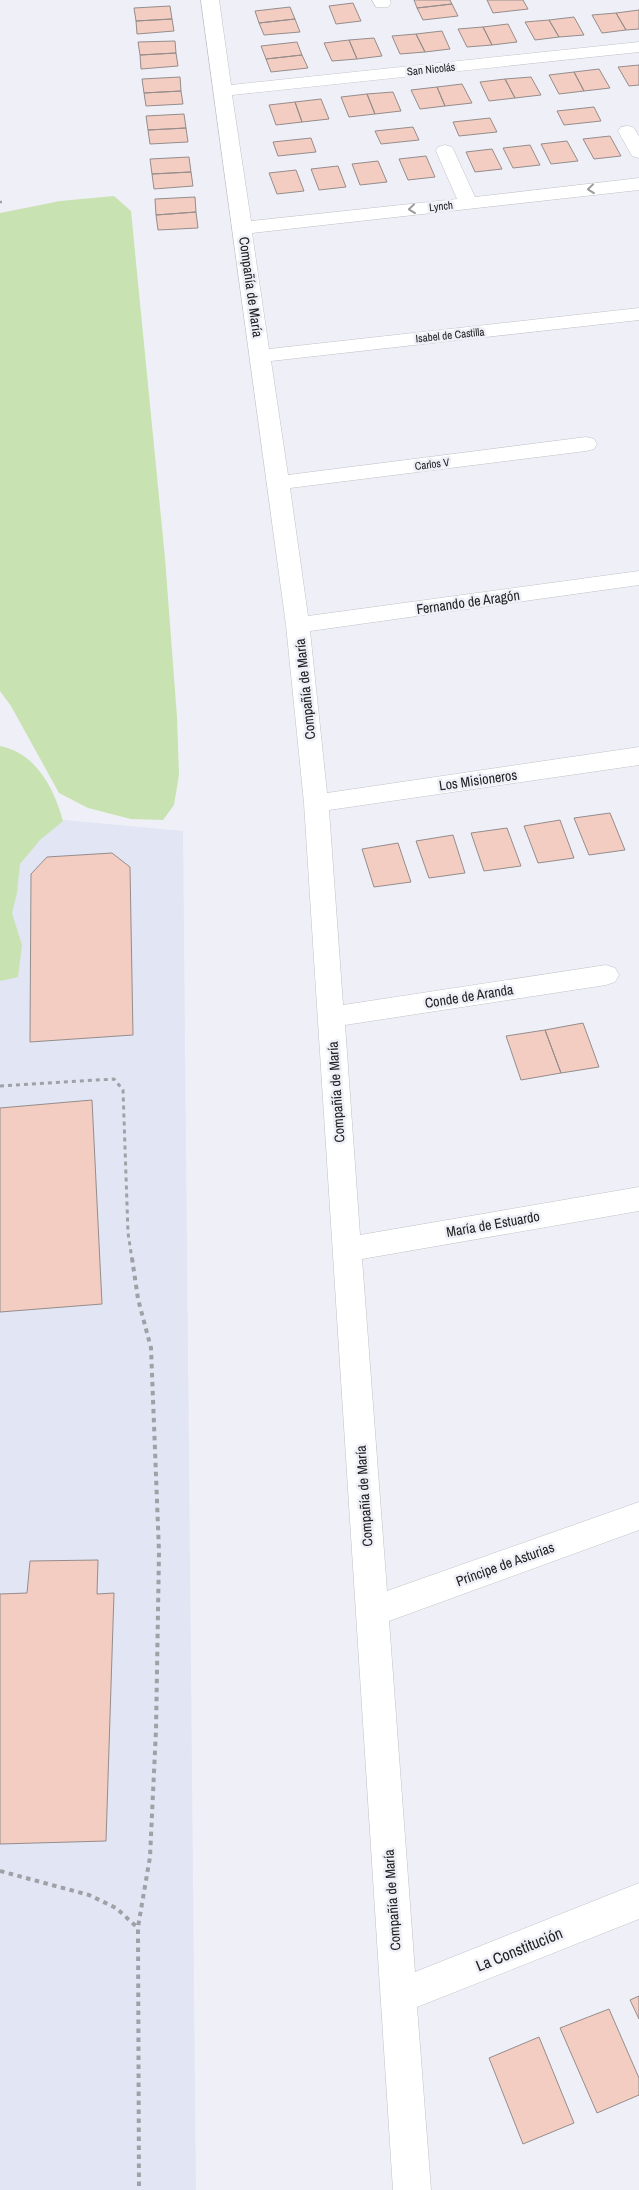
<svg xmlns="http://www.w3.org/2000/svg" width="639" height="2190" viewBox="0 0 639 2190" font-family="'Archivo Narrow',sans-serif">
	<rect width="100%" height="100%" fill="#eff0f7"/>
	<!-- built -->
	<path fill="#e2e5f3" d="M0 814 183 831 196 2190H0Z"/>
	<!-- green -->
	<path fill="#c8e3b1" d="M114 196 131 211 165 558 177 717 179 775 174 805 163 820 131 819 88 808 59 793 11 706 0 691V213L60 201Z
		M0 746C36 753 54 788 63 821L40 840 20 864 17 893 12 913 22 945 18 977 0 981Z"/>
	<!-- building -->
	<path fill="#f3ccc2" stroke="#958d8c" d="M414 0H450L452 4 417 8Z
		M487 0H523L528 9 493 13Z
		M353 3 361 21 336 24 329 6Z
		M452 4 458 16 423 20 417 8Z
		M170 6 172 19 136 21 134 8Z
		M290 7 295 19 259 23 255 11Z
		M639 10V29L626 30 616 13Z
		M616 13 626 30 602 33 592 15Z
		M574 17 584 35 559 37 549 20Z
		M172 19 174 31 137 34 136 21Z
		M295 19 300 32 264 35 259 23Z
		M549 20 559 37 535 40 525 22Z
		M508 24 517 42 492 45 483 27Z
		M483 27 492 45 467 47 458 29Z
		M442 31 450 49 425 52 416 34Z
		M416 34 425 52 400 54 392 36Z
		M374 38 382 56 357 59 349 40Z
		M349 40 357 59 332 61 324 43Z
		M175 41 176 53 140 55 138 42Z
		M297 42 302 55 266 59 261 46Z
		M176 53 178 66 141 69 140 55Z
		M302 55 308 68 271 72 266 59Z
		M639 65V85L629 86 618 67Z
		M599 69 610 88 584 91 574 72Z
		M574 72 584 91 559 94 549 75Z
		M180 77 181 91 144 93 142 79Z
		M531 77 541 95 515 98 505 79Z
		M505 79 515 98 489 101 480 82Z
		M462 84 472 103 445 106 437 87Z
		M437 87 445 106 420 109 411 90Z
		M181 91 183 104 146 106 144 93Z
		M393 92 401 111 375 114 367 94Z
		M367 94 375 114 349 117 341 97Z
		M321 99 329 119 302 122 295 102Z
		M295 102 302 122 276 125 269 105Z
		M594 107 601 121 564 125 557 111Z
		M184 114 186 128 148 130 146 116Z
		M490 118 497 132 459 136 453 122Z
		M413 127 419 140 381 144 375 131Z
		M186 128 188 142 150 144 148 130Z
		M610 136 621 156 594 159 583 139Z
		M311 138 316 152 278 156 273 142Z
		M567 141 578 161 551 164 541 144Z
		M530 145 540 165 513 168 503 148Z
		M492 149 502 169 475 172 466 152Z
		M426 156 435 177 408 180 399 159Z
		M189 157 191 172 152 174 150 159Z
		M378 161 387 182 360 185 352 164Z
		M338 166 346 187 319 190 311 169Z
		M296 170 304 191 277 194 269 173Z
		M191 172 193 186 154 189 152 174Z
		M195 197 196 212 156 215 155 199Z
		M196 212 198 228 158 230 156 215Z
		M610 813 625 850 589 855 574 818Z
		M560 820 574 858 538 863 524 826Z
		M507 828 521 866 484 871 471 833Z
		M453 835 465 873 429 878 416 841Z
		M398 843 411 882 374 887 362 849Z
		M112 853 130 867 133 1035 30 1042 31 874 47 857Z
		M583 1023 599 1067 561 1073 545 1030Z
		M545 1030 561 1073 521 1080 506 1036Z
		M92 1100 102 1304 0 1312V1108Z
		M98 1560 97 1594 114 1593 106 1841 0 1844V1594L27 1593 30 1561Z
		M639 1996V2019L630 2000Z
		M609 2009 639 2078V2095L597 2113 560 2028Z
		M539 2037 574 2123 523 2144 489 2058Z"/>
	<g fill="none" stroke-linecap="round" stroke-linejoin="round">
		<defs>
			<path id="street" d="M201 0H219L231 85 639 42V52L232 95 251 221 457 199 436 151 438 147 445 145 452 147 454 151 475 197 639 178V190L252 233 269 349 639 308V320L271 361 288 475 586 437 594 439 597 444 594 449 586 451 290 488 308 616 639 571V585L310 631 327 793 639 747V765L329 810 343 1005 606 965 615 968 619 975 615 982 606 985 345 1025 360 1235 639 1187V1211L362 1259 387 1591 639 1502V1530L389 1621 415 1972 639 1883V1919L417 2007 431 2190H393L304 803 286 625Z
				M372 0H390L391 3 388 7H376Z
				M627 126 633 127 639 136V158L632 156 618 131 621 127Z"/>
		</defs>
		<!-- street casing -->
		<use href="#street" stroke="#c1c2c8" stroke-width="1"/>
		<!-- path-far2 -->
		<path stroke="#a0a1a6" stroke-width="2.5" stroke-dasharray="2.5 2.5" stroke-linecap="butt" d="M0 202H2"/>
		<!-- path-far1 -->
		<path stroke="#a0a1a6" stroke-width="3" stroke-dasharray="4 4" stroke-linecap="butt" d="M0 1086 114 1079 123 1090 128 1233 132 1259"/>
		<!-- path -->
		<path stroke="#a0a1a6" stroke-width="4" stroke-dasharray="4.5 4.5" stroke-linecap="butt" d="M132 1258 138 1299 151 1348 159 1552 156 1730 150 1857 138 1927 139 2190
			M0 1871 89 1895 116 1908 137 1927"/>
		<!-- street -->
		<use href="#street" fill="#fff" fill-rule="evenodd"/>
	</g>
	<!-- one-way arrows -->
	<defs><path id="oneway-chevron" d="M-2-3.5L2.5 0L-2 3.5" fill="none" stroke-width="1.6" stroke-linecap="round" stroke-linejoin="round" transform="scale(1.25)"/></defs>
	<g stroke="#9b9b9c">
		<use href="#oneway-chevron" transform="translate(591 189) rotate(174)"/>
		<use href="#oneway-chevron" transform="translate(412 209) rotate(174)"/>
	</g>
	<g text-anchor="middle" stroke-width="5" stroke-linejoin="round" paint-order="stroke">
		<!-- far-street labels -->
		<g font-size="11" fill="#212123" stroke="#eff0f7">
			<text transform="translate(431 69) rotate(-6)" y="4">San Nicolás</text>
			<text transform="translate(441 206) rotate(-6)" y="4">Lynch</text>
			<text transform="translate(450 335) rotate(-6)" y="4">Isabel de Castilla</text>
			<text transform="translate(432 464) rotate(-7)" y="4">Carlos V</text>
		</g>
		<!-- street labels -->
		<g font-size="14" fill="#212123" stroke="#eff0f7">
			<text transform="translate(251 287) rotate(82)" y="5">Compañía de María</text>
			<text transform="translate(468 602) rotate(-8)" y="5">Fernando de Aragón</text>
			<text transform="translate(305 689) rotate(-96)" y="5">Compañía de María</text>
			<text transform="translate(478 780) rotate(-8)" y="5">Los Misioneros</text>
			<text transform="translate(469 996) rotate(-9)" y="5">Conde de Aranda</text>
			<text transform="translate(336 1092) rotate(-94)" y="5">Compañía de María</text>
			<text transform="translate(493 1224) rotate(-10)" y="5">María de Estuardo</text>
			<text transform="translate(364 1496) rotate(-94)" y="5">Compañía de María</text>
			<text transform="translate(505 1564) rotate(-20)" y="5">Príncipe de Asturias</text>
			<text transform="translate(392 1900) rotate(-94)" y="5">Compañía de María</text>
		</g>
		<!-- near-street labels -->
		<g font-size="16" fill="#212123" stroke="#eff0f7">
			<text transform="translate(519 1949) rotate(-22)" y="6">La Constitución</text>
		</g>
	</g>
</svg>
